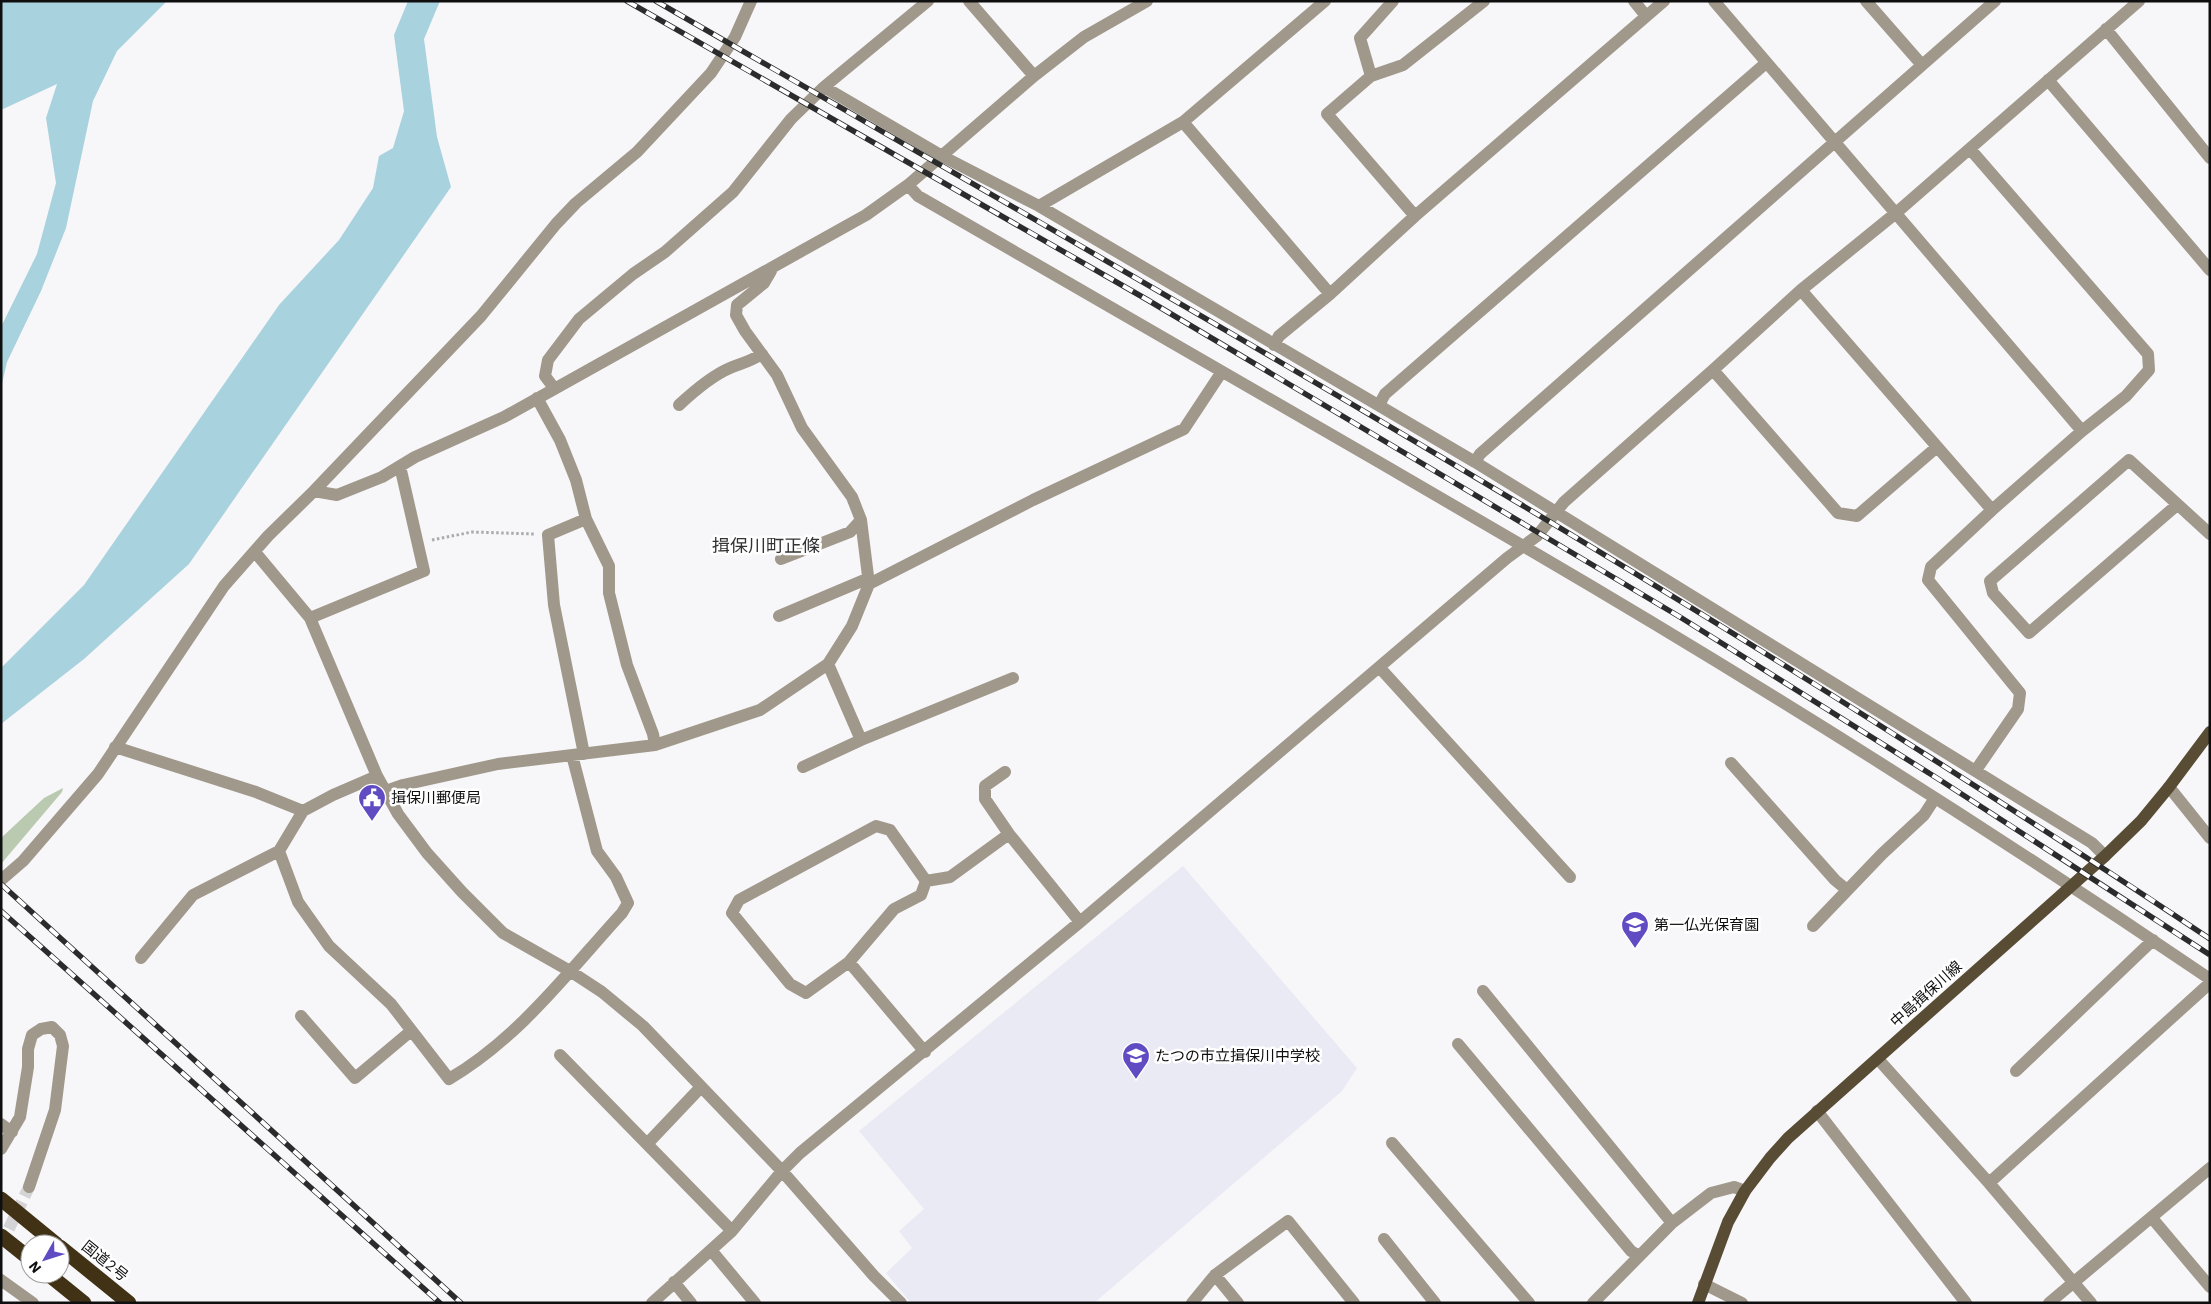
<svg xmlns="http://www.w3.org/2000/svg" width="2211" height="1304" viewBox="0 0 2211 1304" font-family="'IBM Plex Sans','Noto Sans JP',sans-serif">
	<rect width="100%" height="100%" fill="#f7f6f9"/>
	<!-- built -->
	<path fill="#eaeaf4" d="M1183 866 1357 1068 1342 1091 1094 1303H911L886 1273 912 1248 899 1231 924 1209 859 1131Z"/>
	<!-- green -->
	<path fill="#b9cab0" d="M63 788 62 792 1 864V838L44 798Z"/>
	<!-- water -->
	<path fill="#a8d2de" d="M1 1H167L117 51 93 101 66 228 41 291 7 362 1 388V327L37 254 56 183 46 118 57 84 1 110Z
		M408 1H440L424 39 437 137 451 187 189 564 84 659 1 724V668L84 585 279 305 339 240 373 188 379 156 393 148 404 111 394 35Z"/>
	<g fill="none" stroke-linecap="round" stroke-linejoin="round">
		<!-- minor-tunnel -->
		<path stroke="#d4d3d6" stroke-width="12" stroke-dasharray="12 6" stroke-linecap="butt" d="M1 1245 29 1187"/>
		<!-- path -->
		<path stroke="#abaaad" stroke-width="3" stroke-dasharray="2.5 2.5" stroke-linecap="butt" d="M432 540 472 532 535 534"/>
		<!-- minor -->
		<path stroke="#a0988b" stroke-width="12" d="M969 1 1034 76
			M1634 1 1646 16
			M1714 1 2082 431
			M1866 1 1922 65
			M2106 29 2210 158
			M1371 76 1360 38 1393 1
			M2048 80 2210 270
			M824 87 942 156 1039 206 1475 462 2092 843 2105 856
			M1183 122 1330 294
			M1970 149 2148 354 2149 370 2126 396 2082 431 1992 510 1931 567 1928 580 2020 693 2018 709 1976 770
			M908 185 918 196C1119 313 1322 428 1523 546 1756 682 1986 827 2210 979
			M1039 206 1183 122 1325 1
			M1415 216 1327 114 1371 76 1403 65 1484 1
			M1801 290 1992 510
			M1274 345 1279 336 1330 294 1415 216 1664 1
			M1713 370 1838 513 1857 516 1937 447
			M554 388 545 376 548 360 579 319 633 274 665 252 733 192 791 119 824 87 928 1
			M537 398 560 440 576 480 586 519 609 566V593L627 665 653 734 655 745
			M679 405C693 392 711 376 730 368 742 363 749 362 762 354
			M1379 405 1385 394 1766 63
			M1475 462 1480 454 1995 1
			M314 491 337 495 382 477 415 457 504 417 866 215 908 185 1034 76 1084 37 1147 1
			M2177 505 2029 633 1993 593 1990 581 2129 460 2210 534
			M255 552 310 618 377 776 398 814 427 853 462 892 503 933 570 971 602 992 643 1026 782 1171 874 1276 901 1303
			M781 559 850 532 861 520
			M869 584 1033 500 1184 429 1221 373
			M779 616 869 578
			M310 618 424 571 400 466
			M828 664 861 740
			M1380 668 1570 877
			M115 747 256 792 303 811 333 795 377 776
			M584 754 554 605 548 535 586 519
			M1731 763 1835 880 1847 890
			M803 767 861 740 1013 678
			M1005 772 985 786V799L1009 834 1080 922
			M2169 787 2210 838
			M386 791 403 785 498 764 655 745 760 710 828 664 852 626 869 584 861 520 852 497 802 428 777 375 745 331 736 315 737 305 764 283 771 271
			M303 811 279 851 298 902 329 946 391 1004 449 1079C519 1038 568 972 622 913L628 903 616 877 597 851 572 755
			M1 880 23 861 98 774 224 586 268 536 314 491 481 316 556 224 576 203 637 152 711 73 735 37 751 1
			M926 881 890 830 876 826 739 900 732 913 790 984 806 993 849 962 894 909 921 895 926 881 950 877 1009 834
			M1813 926 1882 854 1924 815 1935 798
			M141 958 193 895 279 851
			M849 962 925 1052
			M1483 991 1672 1223
			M301 1016 355 1078 411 1031
			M1458 1044 1631 1251 1639 1256
			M560 1055 732 1231
			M1878 1059 1989 1183 2091 1303
			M2016 1071 2153 940
			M1817 1111 1966 1303
			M1 1124 12 1132
			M1392 1143 1529 1303
			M647 1144 701 1087
			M1 1149 20 1117 28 1067V1049L32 1035 41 1029 52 1027 60 1035 63 1046 55 1110 29 1187
			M1989 1183 2210 983
			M2152 1218 2210 1287
			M1384 1239 1435 1303
			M711 1250 755 1303
			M1215 1275 1238 1303
			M1 1280 33 1303
			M674 1282 691 1303
			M1704 1284 1742 1303
			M652 1303 732 1231 782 1171 800 1153 1080 922 1507 558 1537 536 1564 502 1713 370 1801 290 1896 213 2139 1
			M1192 1303 1215 1275 1288 1221 1354 1303
			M1593 1303 1672 1223 1711 1193 1734 1187 1745 1191
			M2049 1303 2210 1168"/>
		<!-- major -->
		<path stroke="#594c35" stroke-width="12" d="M1698 1303 1728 1222 1745 1191 1770 1158 1788 1138 2105 856 2141 821 2169 787 2210 732"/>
		<!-- highway -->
		<path stroke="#413216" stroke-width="15" d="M1 1199 56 1244
			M1 1236 30 1259
			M60 1247 129 1303
			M48 1274 84 1303"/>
		<defs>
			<path id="rail" d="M627 1 1146 299 1680 617 1940 780 2210 955
				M656 1C1064 237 1475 469 1873 721 1986 793 2099 864 2210 939
				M1 884 461 1303
				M1 911 440 1303"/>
		</defs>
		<!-- rail casing -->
		<use href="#rail" stroke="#2b2b2c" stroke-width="5.5"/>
		<!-- rail -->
		<use href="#rail" stroke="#fff" stroke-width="4" stroke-dasharray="11" stroke-linecap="butt"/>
	</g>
	<!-- icons -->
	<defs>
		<symbol id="civic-pin" viewBox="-11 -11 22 30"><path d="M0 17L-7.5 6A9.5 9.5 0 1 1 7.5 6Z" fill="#604bc3" stroke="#fff"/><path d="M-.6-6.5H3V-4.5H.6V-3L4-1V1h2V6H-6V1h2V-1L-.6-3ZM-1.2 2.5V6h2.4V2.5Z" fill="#fff"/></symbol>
		<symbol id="school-pin" viewBox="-11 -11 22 30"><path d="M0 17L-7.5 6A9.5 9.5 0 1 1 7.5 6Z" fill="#604bc3" stroke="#fff"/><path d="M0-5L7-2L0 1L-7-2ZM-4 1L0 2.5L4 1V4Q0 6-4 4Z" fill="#fff"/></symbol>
	</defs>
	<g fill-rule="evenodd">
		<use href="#civic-pin" x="356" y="782" width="32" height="43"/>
		<use href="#school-pin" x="1619" y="909" width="32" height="43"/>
		<use href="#school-pin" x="1120" y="1040" width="32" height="43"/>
	</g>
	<g text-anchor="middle" stroke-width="5" stroke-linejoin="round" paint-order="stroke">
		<!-- poi labels -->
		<g font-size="15" fill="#0f0f10" stroke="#fff" text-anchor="start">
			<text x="391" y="803">揖保川郵便局</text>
			<text x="1654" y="930">第一仏光保育園</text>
			<text x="1155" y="1061">たつの市立揖保川中学校</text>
		</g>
		<!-- street labels -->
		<g font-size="15" fill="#0f0f10" stroke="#fff">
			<text transform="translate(1926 994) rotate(-42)" y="5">中島揖保川線</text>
			<text transform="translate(105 1261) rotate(39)" y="5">国道2号</text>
		</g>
		<!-- quarter labels -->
		<g font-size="18" fill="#333335" stroke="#fff">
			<text x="766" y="552">揖保川町正條</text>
		</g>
	</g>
	<!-- border -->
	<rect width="2211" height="1304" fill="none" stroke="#0f0f10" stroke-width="5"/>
	<!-- north arrow -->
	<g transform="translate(45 1259) rotate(231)"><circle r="24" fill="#ffffff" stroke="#9f9f9f"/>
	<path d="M0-4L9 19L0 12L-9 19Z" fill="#604bc3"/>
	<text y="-8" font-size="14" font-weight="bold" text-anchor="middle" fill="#0f0f10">N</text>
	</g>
</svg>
